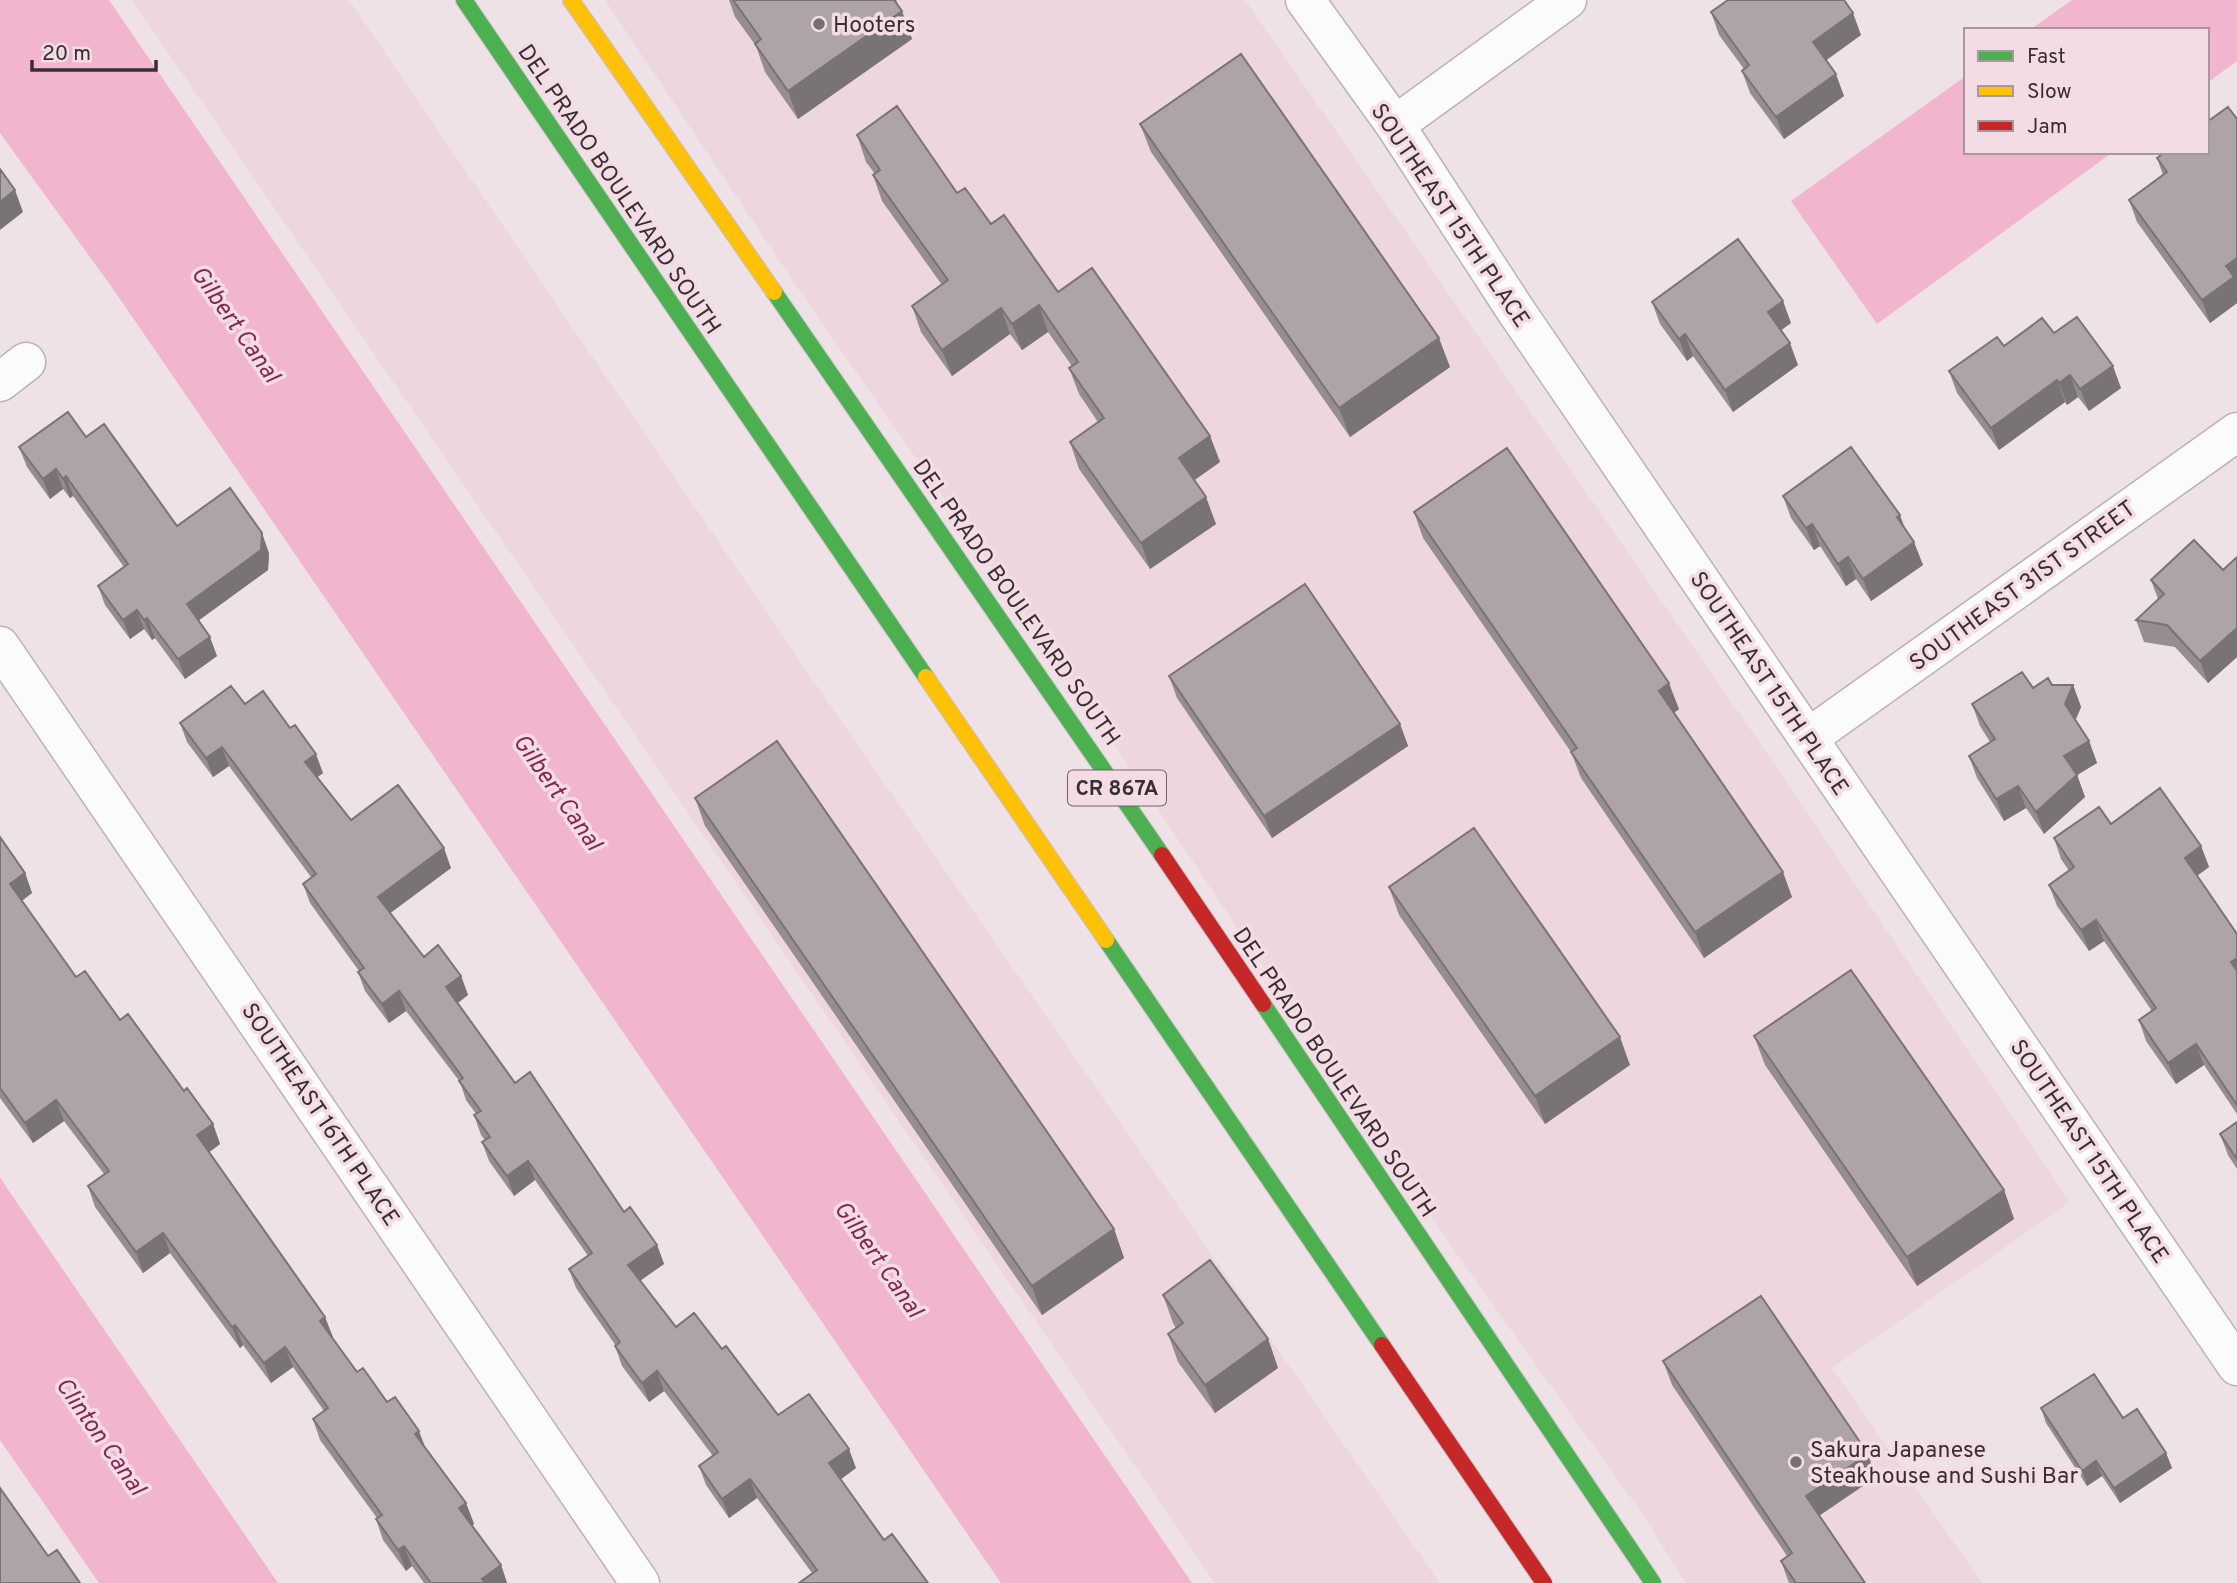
<svg xmlns="http://www.w3.org/2000/svg" width="2237" height="1583" viewBox="0 0 2237 1583" font-family="Overpass,sans-serif">
	<rect width="100%" height="100%" fill="#eee2e6"/>
	<!-- built -->
	<path fill="#edd6de" d="M132 0H349L821 692 1440 1583H1215Z
		M605 0H1245L1771 759 2070 1202 1832 1368 1982 1583H1686L1643 1515 1454 1250 1081 695 801 293Z"/>
	<!-- water -->
	<path fill="#f1b5ce" d="M0 0H109L1192 1583H1001L111 286 0 133Z
		M2072 0H2237V61L2207 83V30H2030Z
		M1966 76V152H2113L1877 324 1791 201Z
		M0 1177 9 1191 278 1583H99L0 1440Z"/>
	<g fill="none" stroke-linecap="round" stroke-linejoin="round">
		<defs>
			<path id="street" d="M1305 0 1395 125 1516 311 2237 1366
				M1395 125 1567 0
				M0 382 26 362
				M0 646 640 1583
				M1808 738 2237 432"/>
			<path id="fast" d="M464 0 926 677
				M774 292 1162 855
				M1106 940 1382 1345
				M1263 1004 1653 1583"/>
			<path id="slow" d="M571 0 774 292
				M926 677 1106 940"/>
			<path id="jam" d="M1162 855 1263 1004
				M1382 1345 1544 1583"/>
		</defs>
		<!-- street casing -->
		<use href="#street" stroke="#bcb2b6" stroke-width="41"/>
		<!-- fast casing -->
		<use href="#fast" stroke="#c6bfc2" stroke-width="18"/>
		<!-- slow casing -->
		<use href="#slow" stroke="#c6bfc2" stroke-width="18"/>
		<!-- jam casing -->
		<use href="#jam" stroke="#c6bfc2" stroke-width="18"/>
		<!-- street -->
		<use href="#street" stroke="#fcfbfb" stroke-width="38"/>
		<!-- fast -->
		<use href="#fast" stroke="#4caf50" stroke-width="16"/>
		<!-- slow -->
		<use href="#slow" stroke="#ffc107" stroke-width="16"/>
		<!-- jam -->
		<use href="#jam" stroke="#c62828" stroke-width="16"/>
	</g>
	<!-- wall -->
	<path fill="#968d90" d="M729 0H896L912 39 798 119 765 72 756 46 735 17Z
		M1711 12 1861 35 1826 60 1844 96 1784 139 1750 93 1742 71 1744 69 1719 35Z
		M2237 119V303L2210 323 2137 222 2129 200 2163 175 2157 158Z
		M1140 124 1450 367 1350 437 1151 152Z
		M857 135 957 193 991 224 1058 292 1210 436 1220 462 1194 480 1216 524 1150 569 1079 469 1070 442 1098 422 1079 394 1069 368 1072 366 1048 332 1022 350 1010 334 952 376 921 332 912 306 942 285 882 201 873 175 875 174 866 162Z
		M1652 302 1791 323 1781 330 1798 365 1733 412 1693 356 1687 361 1660 324Z
		M2054 333 2121 388 2089 411 2078 397 2067 405 2065 402 1999 450 1957 393 1949 371 2004 346Z
		M86 437 177 526 269 553 268 570 198 620 217 656 185 679 155 638 152 640 144 629 130 639 105 605 98 586 124 567 73 496 70 498 63 489 50 499 27 467 19 447Z
		M1783 496 1905 529 1923 565 1871 601 1856 579 1846 586 1820 546 1814 550 1791 518Z
		M1414 512 1679 709 1674 713 1792 897 1704 958 1581 778 1571 752 1423 538Z
		M2237 557V657L2208 683 2175 647 2144 642 2136 620 2158 599 2151 580 2223 570Z
		M1169 676 1400 724 1408 746 1272 838 1177 698Z
		M2052 685H2073L2081 707 2075 720 2089 741 2097 763 2077 775 2085 797 2044 834 2026 808 2004 821 1977 778 1969 756 1990 742 1980 726 1972 704 2033 688Z
		M245 704 323 773 317 777 351 820 451 868 390 913 424 957 461 976 468 995 458 1003 515 1083 624 1212 657 1245 664 1264 640 1281 676 1327 722 1349 778 1415 856 1468 840 1479 884 1540 928 1583 812 1573 757 1498 729 1518 706 1485 699 1466 713 1456 664 1391 649 1402 622 1366 615 1346H616L576 1288 569 1269 588 1256 535 1180 514 1196 489 1161 482 1142 485 1140 481 1135 474 1115 476 1114 466 1100 460 1082 406 1011 389 1023 365 991 358 972 359 971 310 903 303 884 311 877 229 766 213 777 187 742 180 723Z
		M695 798 1114 1229 1124 1258 1042 1315 705 826Z
		M2111 824 2201 846 2209 867 2197 876 2237 934V1114L2204 1065 2176 1084 2146 1041 2139 1020 2152 1011 2104 941 2089 951 2057 906 2049 885 2069 871 2061 859 2054 838Z
		M0 837 25 873 32 893 22 901 76 977 120 1020 213 1124 220 1144 209 1152 325 1317 332 1338 357 1372 387 1402 424 1446 466 1503 474 1524 472 1525 501 1565 507 1583H424L412 1566 406 1571 383 1540 376 1519 377 1518 320 1440 313 1419 324 1411 293 1367 271 1383 243 1345 240 1348 170 1253 143 1273 95 1207 88 1186 104 1174 64 1121 33 1143 0 1098Z
		M1389 887 1630 1065 1545 1124 1399 915Z
		M1754 1036 2004 1190 2014 1219 1917 1286 1765 1065Z
		M2237 1122V1169L2228 1155 2220 1134Z
		M1163 1295 1268 1339 1278 1368 1215 1413 1178 1362 1168 1334 1176 1328 1173 1323Z
		M1663 1361 1876 1477 1819 1516 1865 1583H1789L1781 1561 1787 1556 1672 1385Z
		M2041 1408 2123 1418 2166 1453 2172 1468 2120 1503 2102 1476 2087 1486 2046 1423Z"/>
	<!-- shaded-wall -->
	<path fill="#7a7375" d="M891 0H896L900 12 902 11 912 39 798 119 788 91Z
		M1853 13 1861 35 1821 64 1813 42Z
		M1836 74 1844 96 1784 139 1776 117Z
		M15 190 23 212 0 230V202Z
		M2237 258V303L2210 323 2202 300 2226 266Z
		M1783 301 1791 323 1776 334 1768 312Z
		M1039 305 1048 332 1022 350 1012 324Z
		M1001 308 1010 334 952 376 942 350Z
		M1685 334 1693 356 1687 361 1679 339Z
		M1439 338 1450 367 1350 437 1339 408Z
		M1790 343 1798 365 1733 412 1725 390Z
		M2113 366 2121 388 2089 411 2080 389Z
		M2070 375 2078 397 2067 405 2059 383Z
		M2057 380 2065 402 1999 450 1991 428Z
		M1210 436 1220 462 1189 484 1179 458Z
		M56 469 63 489 50 499 43 479Z
		M66 476 73 496 70 498 63 479Z
		M1206 497 1216 524 1150 569 1141 543Z
		M1900 515 1908 537 1897 517Z
		M1812 524 1820 546 1814 550 1806 528Z
		M262 533 269 553 268 570 194 624 187 604Z
		M1914 542 1923 565 1871 601 1863 579Z
		M1848 557 1856 579 1846 586 1838 564Z
		M137 610 144 629 130 639 123 620Z
		M147 618 155 638 152 640 144 620Z
		M2237 628V657L2208 683 2200 661Z
		M210 637 217 656 185 679 178 659Z
		M1669 683 1679 709 1668 717 1659 691Z
		M2073 685 2081 707 2073 726 2065 704Z
		M1400 724 1408 746 1272 838 1264 816Z
		M2089 741 2097 763 2077 775 2085 797 2044 834 2036 812 2064 756Z
		M222 747 229 766 213 777 206 758Z
		M316 754 323 773 312 781 305 762Z
		M2018 786 2026 808 2004 821 1996 799Z
		M2201 846 2209 867 2192 879 2185 858Z
		M444 848 451 868 385 917 378 897Z
		M1783 872 1792 897 1704 958 1695 932Z
		M25 873 32 893 17 904 10 884Z
		M2096 920 2104 941 2089 951 2081 930Z
		M2237 958V978L2231 962Z
		M461 976 468 995 453 1006 446 987Z
		M399 991 406 1011 389 1023 382 1004Z
		M1620 1037 1630 1065 1545 1124 1535 1096Z
		M2196 1044 2204 1065 2176 1084 2168 1063Z
		M56 1100 64 1121 33 1143 25 1123Z
		M213 1124 220 1144 204 1156 197 1135Z
		M528 1161 535 1180 514 1196 507 1176Z
		M2004 1190 2014 1219 1917 1286 1907 1257Z
		M1114 1229 1124 1258 1042 1315 1032 1286Z
		M163 1233 170 1253 143 1273 136 1252Z
		M657 1245 664 1264 635 1284 628 1265Z
		M325 1317 333 1337 327 1342 320 1321Z
		M235 1325 243 1345 240 1348 232 1327Z
		M1268 1339 1278 1368 1215 1413 1205 1385Z
		M285 1347 293 1367 271 1383 264 1363Z
		M657 1371 664 1391 649 1402 642 1383Z
		M419 1431 427 1452 415 1434Z
		M849 1449 856 1468 836 1483 829 1463Z
		M2166 1453 2172 1468 2120 1503 2114 1488Z
		M1868 1454 1876 1477 1814 1519 1806 1496Z
		M2096 1461 2102 1476 2087 1486 2082 1471Z
		M750 1479 757 1498 729 1518 722 1499Z
		M466 1503 474 1524 467 1529 459 1508Z
		M404 1546 412 1566 406 1571 398 1550Z
		M501 1565 507 1583H483L482 1579Z"/>
	<!-- building -->
	<path fill="#aea4a7" stroke="#7a7375" stroke-width="2" d="M733 0H894L902 11 788 91 755 44 761 39Z
		M1728 0H1844L1853 13 1813 42 1836 74 1776 117 1742 71 1749 65 1711 12Z
		M1241 54 1439 338 1339 408 1140 124Z
		M897 106 957 193 965 188 991 224 1004 215 1058 292 1092 268 1210 436 1179 458 1206 497 1141 543 1070 442 1104 418 1069 368 1078 362 1039 305 1012 324 1001 308 942 350 912 306 948 280 873 175 880 170 857 135Z
		M2228 107 2237 119V258L2226 266 2234 277 2202 300 2129 200 2167 172 2157 158 2165 152H2207V122Z
		M0 169 15 190 0 202Z
		M1738 239 1783 301 1768 312 1790 343 1725 390 1685 334 1679 339 1652 302Z
		M2077 317 2113 366 2080 389 2070 375 2059 383 2057 380 1991 428 1949 371 1997 337 2004 346 2042 318 2054 333Z
		M68 412 86 437 104 424 177 526 230 488 262 533 261 550 187 604 210 637 178 659 147 618 144 620 137 610 123 620 98 586 128 564 66 476 63 479 56 469 43 479 19 447Z
		M1851 447 1900 515 1897 517 1914 542 1863 579 1848 557 1838 564 1812 524 1806 528 1783 496Z
		M1507 448 1669 683 1659 691 1783 872 1695 932 1571 752 1577 748 1414 512Z
		M2194 540 2223 570 2237 557V628L2200 661 2167 625 2136 620 2164 594 2151 580Z
		M1305 584 1400 724 1264 816 1169 676Z
		M2022 672 2033 688 2048 678 2052 685H2073L2065 704 2089 741 2064 756 2077 775 2036 812 2018 786 1996 799 1969 756 1995 739 1972 704Z
		M231 686 245 704 263 691 290 728 295 725 316 754 305 762 351 820 398 785 444 848 378 897 424 957 438 945 461 976 446 987 515 1083 530 1072 624 1212 630 1207 657 1245 628 1265 676 1327 694 1313 722 1349 726 1346 778 1415 809 1394 849 1449 829 1463 884 1540 892 1534 928 1583H799L817 1570 750 1479 722 1499 699 1466 718 1452 657 1371 642 1383 615 1346 620 1342 569 1269 592 1253 528 1161 507 1176 482 1142 490 1137 474 1115 481 1111 459 1081 463 1078 399 991 382 1004 358 972 364 968 303 884 316 874 222 747 206 758 180 723Z
		M777 741 1114 1229 1032 1286 695 798Z
		M2160 788 2201 846 2185 858 2237 934V958L2231 962 2237 971V1105L2196 1044 2168 1063 2139 1020 2156 1008 2096 920 2081 930 2049 885 2074 867 2054 838 2099 807 2111 824Z
		M1474 828 1620 1037 1535 1096 1389 887Z
		M0 837 25 873 10 884 76 977 85 971 120 1020 128 1014 184 1091 187 1088 213 1124 197 1135 325 1317 320 1321 357 1372 363 1368 387 1402 395 1397 419 1431 415 1434 466 1503 459 1508 501 1565 482 1579 485 1583H431L404 1546 398 1550 376 1519 382 1515 313 1419 328 1408 285 1347 264 1363 235 1325 232 1327 163 1233 136 1252 88 1186 109 1171 56 1100 25 1123 0 1088Z
		M1851 970 2004 1190 1907 1257 1754 1036Z
		M2237 1122V1159L2220 1134Z
		M1210 1260 1268 1339 1205 1385 1168 1334 1183 1323 1163 1295Z
		M1761 1296 1868 1454 1806 1496 1865 1583H1796L1781 1561 1792 1553 1663 1361Z
		M2094 1374 2123 1418 2137 1409 2166 1453 2114 1488 2096 1461 2082 1471 2041 1408Z
		M0 1488 48 1556 57 1550 80 1583H0Z"/>
	<!-- markers -->
	<g fill="#786e72" stroke="#f4dce5" stroke-width="2.5">
		<circle cx="819" cy="24" r="7"/>
		<circle cx="1796" cy="1462" r="7"/>
	</g>
	<g text-anchor="middle" stroke-width="7" stroke-linejoin="round" paint-order="stroke">
		<!-- shield labels -->
		<rect fill="#f4dce5" stroke="#716368" stroke-width="2" x="1068" y="770.5" width="98" height="35" rx="5"/>
		<g font-size="21" font-weight="bold" fill="#392f33">
			<text x="1117" y="795">CR 867A</text>
		</g>
		<!-- poi labels -->
		<g font-size="23" fill="#392f33" stroke="#f4dce5" text-anchor="start">
			<text x="833" y="32">Hooters</text>
			<text x="1810" y="1457">Sakura Japanese<tspan x="1810" dy="26">Steakhouse and Sushi Bar</tspan></text>
		</g>
		<!-- street labels -->
		<g font-size="23" fill="#392f33" stroke="#f4dce5">
			<text transform="translate(620 189) rotate(56)" y="8">DEL PRADO BOULEVARD SOUTH</text>
			<text transform="translate(1451 215) rotate(56)" y="8">SOUTHEAST 15TH PLACE</text>
			<text transform="translate(2022 585) rotate(-36)" y="8">SOUTHEAST 31ST STREET</text>
			<text transform="translate(1017 602) rotate(55)" y="8">DEL PRADO BOULEVARD SOUTH</text>
			<text transform="translate(1770 683) rotate(56)" y="8">SOUTHEAST 15TH PLACE</text>
			<text transform="translate(1335 1072) rotate(56)" y="8">DEL PRADO BOULEVARD SOUTH</text>
			<text transform="translate(321 1114) rotate(56)" y="8">SOUTHEAST 16TH PLACE</text>
			<text transform="translate(2090 1151) rotate(56)" y="8">SOUTHEAST 15TH PLACE</text>
		</g>
		<!-- water labels -->
		<g font-size="24" font-style="italic" fill="#832856" stroke="#f4dce5">
			<text transform="translate(236 324) rotate(55)" y="8">Gilbert Canal</text>
			<text transform="translate(558 792) rotate(55)" y="8">Gilbert Canal</text>
			<text transform="translate(879 1259) rotate(55)" y="8">Gilbert Canal</text>
			<text transform="translate(101 1436) rotate(55)" y="8">Clinton Canal</text>
		</g>
	</g>
	<!-- legend -->
	<rect x="1964" y="28" width="245" height="126" fill="#f4dce5" stroke="#a9979e" stroke-width="2"/>
	<rect x="1978" y="51" width="35" height="10" fill="#4caf50" stroke="#a9979e" stroke-width="2"/>
	<text x="2027" y="63" font-size="21" fill="#392f33">Fast</text>
	<rect x="1978" y="86" width="35" height="10" fill="#ffc107" stroke="#a9979e" stroke-width="2"/>
	<text x="2027" y="98" font-size="21" fill="#392f33">Slow</text>
	<rect x="1978" y="121" width="35" height="10" fill="#c62828" stroke="#a9979e" stroke-width="2"/>
	<text x="2027" y="133" font-size="21" fill="#392f33">Jam</text>
	<!-- scale -->
	<path d="M32 60v10h124v-10" fill="none" stroke="#392f33" stroke-width="3.5"/>
	<text x="42" y="60" font-size="21" fill="#392f33" stroke="#f4dce5" stroke-width="5" paint-order="stroke">20 m</text>
</svg>
